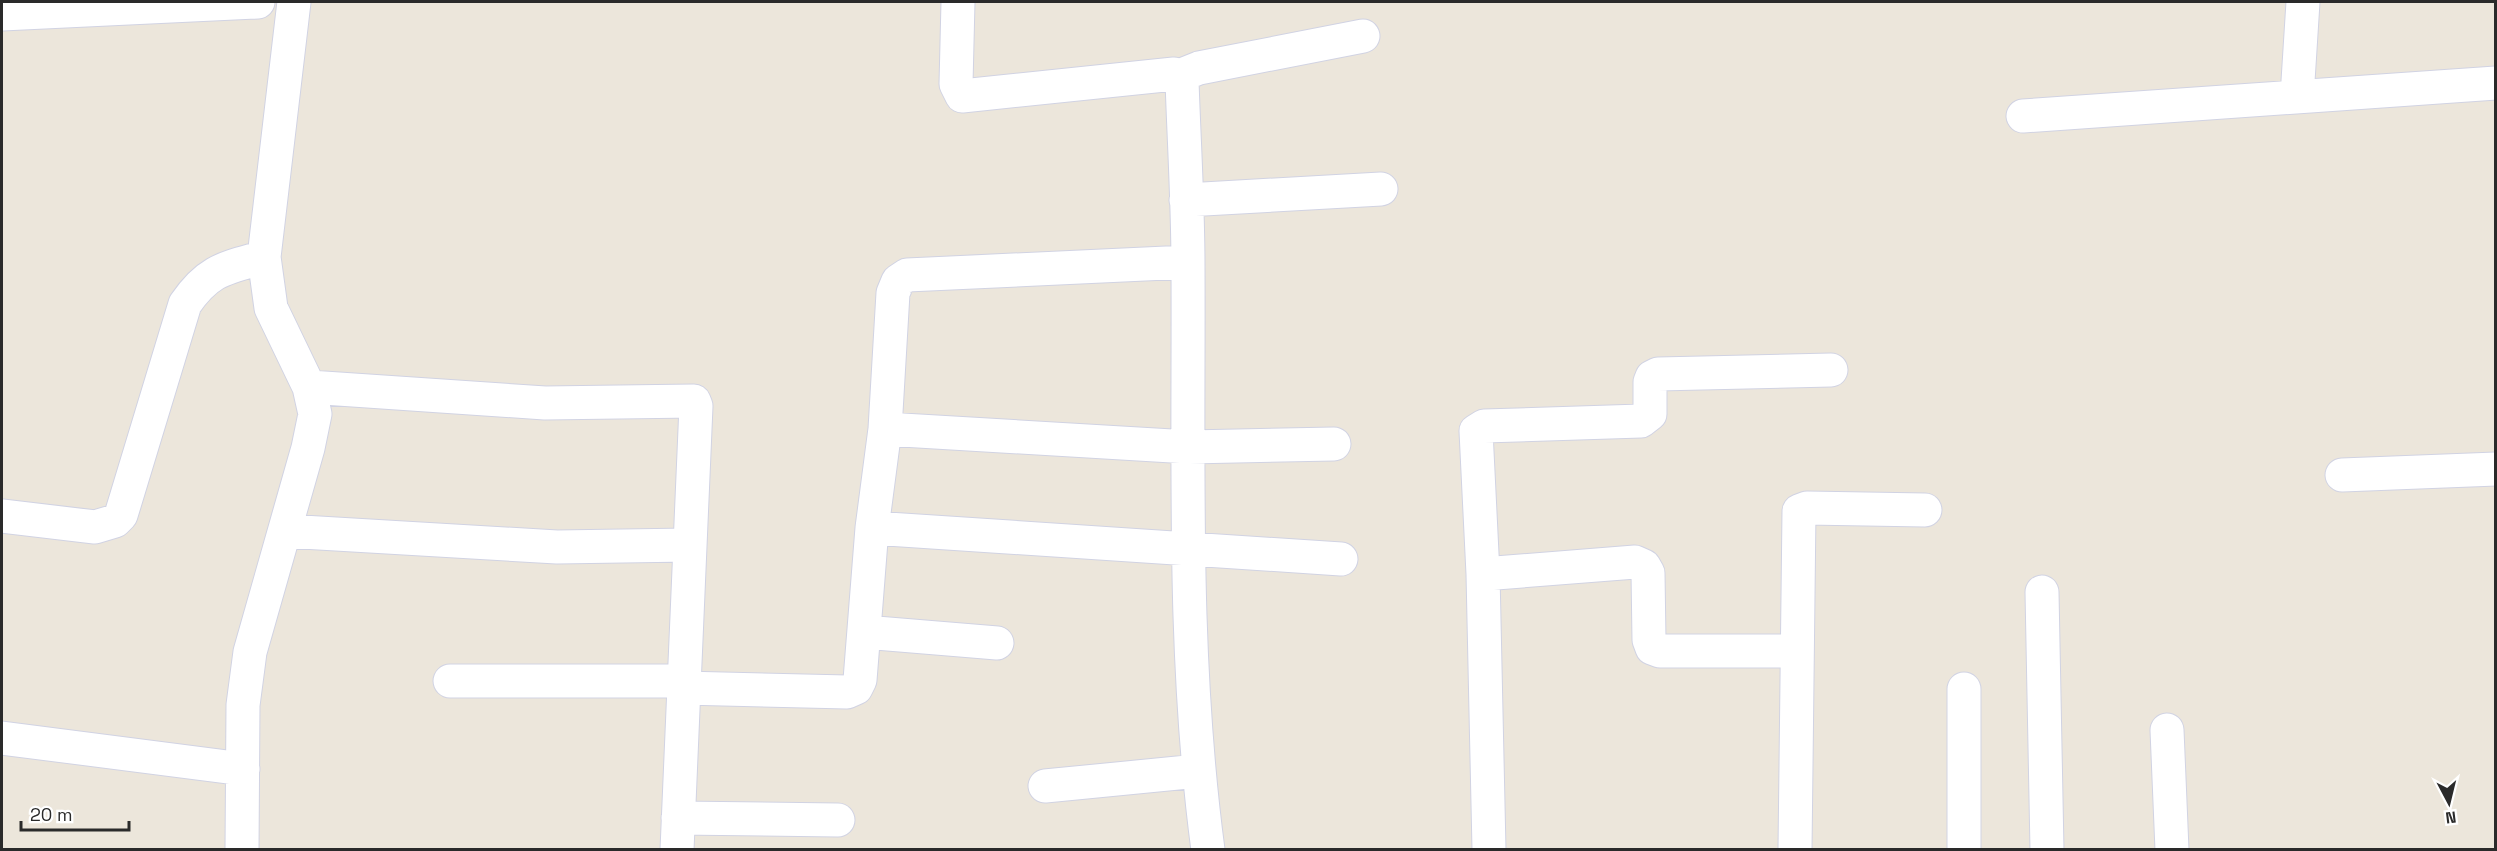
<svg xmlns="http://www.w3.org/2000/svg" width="2497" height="851" font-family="'Space Grotesk',sans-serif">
<rect width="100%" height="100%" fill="#ece6db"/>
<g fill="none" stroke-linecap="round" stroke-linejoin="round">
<defs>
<path id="minor" d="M958 2 956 84 962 96 1174 74 1182 80C1184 142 1188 204 1188 266 1189 460 1182 656 1208 850
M2 14 258 2
M1179 76 1199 68 1363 36
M2297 97 2303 2
M2023 116 2496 83
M1186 200 1381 189
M309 387 545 403 694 401 696 406 677 850
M885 429 1189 447 1334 444
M2342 475 2496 469
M2 516 95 527 115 521 121 515 185 304C209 269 226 268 264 257
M872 528 1341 559
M285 531 557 547 689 545
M1483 574 1635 562 1644 566 1648 573 1649 640 1652 648 1660 651H1796
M2042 592 2047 850
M864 632 997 643
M450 681H683
M682 688 847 692 856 688 860 680 872 528 885 429 893 293 898 281 907 275 1188 262
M1964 689V850
M2167 730 2172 850
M2 738 243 769
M1045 786 1198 771
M678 818 838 820
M242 850 243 705 250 652 308 448 315 414 309 387 271 308 264 257 294 2
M1489 850 1483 574 1476 431 1484 426 1641 421 1650 414V382L1652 377 1658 374 1831 370
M1795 850 1799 511 1807 508 1925 510"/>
</defs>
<use href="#minor" stroke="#d1d3e3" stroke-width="35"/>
<use href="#minor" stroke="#fff" stroke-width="33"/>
</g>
<rect width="2497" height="851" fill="none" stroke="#2a2a2a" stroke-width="6"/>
<g transform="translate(2449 803) rotate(173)" stroke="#ffffff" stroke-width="4.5" paint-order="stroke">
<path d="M0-4.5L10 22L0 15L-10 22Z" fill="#2a2a2a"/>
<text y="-9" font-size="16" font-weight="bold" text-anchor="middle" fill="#2a2a2a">N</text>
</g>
<path d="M21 821v9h108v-9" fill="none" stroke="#2a2a2a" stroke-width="3"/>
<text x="30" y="821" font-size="18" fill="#2a2a2a" stroke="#ffffff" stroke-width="4.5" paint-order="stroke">20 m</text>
</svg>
